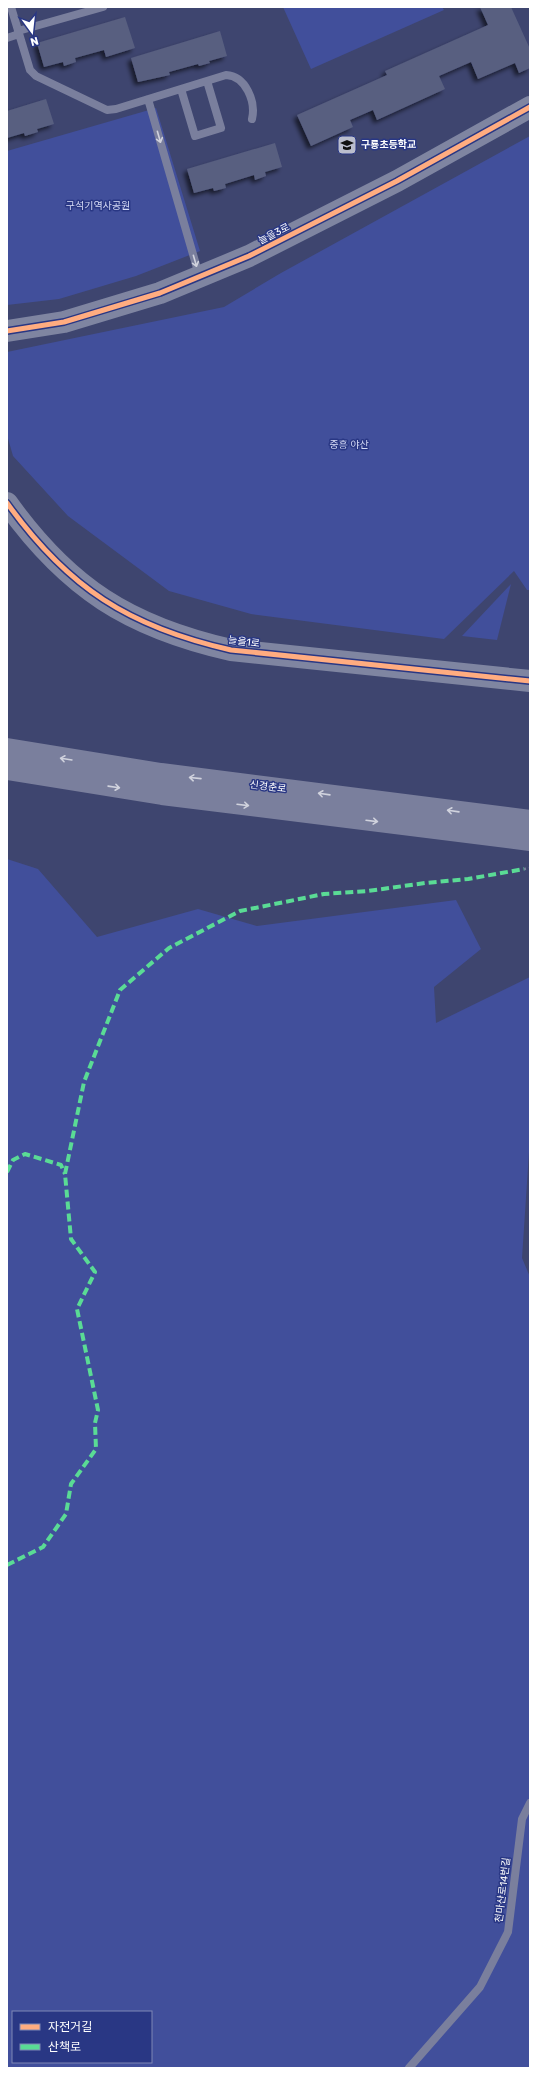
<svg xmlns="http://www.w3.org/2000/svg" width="537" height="2075" font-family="Rubik,'Noto Sans KR',sans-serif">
<defs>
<filter id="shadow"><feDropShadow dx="-3.5" dy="3.5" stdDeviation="2" flood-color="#0009"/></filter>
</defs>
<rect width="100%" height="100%" fill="#3e456f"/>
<path fill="#414f9b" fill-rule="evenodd" d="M283 7H442L444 10 311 69Z
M156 108 200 251 136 276 59 299 7 305V151Z
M530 136V590H527L514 571 444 639 251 614 169 591 68 516 13 456 7 435V352L224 307 281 273Z
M511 584 497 640 462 636Z
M7 859 38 869 97 937 198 909 257 926 456 900 481 949 434 987 436 1023 530 977V1137L522 1258 530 1277V2068H7ZM13 2012H151V2062H13Z"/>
<path fill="#585f80" filter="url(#shadow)" d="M480 7H511L530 49V68L519 73 515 63 478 79 471 62 439 76 445 89 377 120 373 110 350 120 353 127 311 146 297 115 387 75 385 71 488 25Z
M125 17 135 48 106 57 104 50 75 58 76 62 64 66 63 62 44 67 37 43Z
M220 31 227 56 209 61 210 63 199 66 198 64 169 72 170 75 138 82 131 58Z
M46 99 54 124 37 129 38 132 25 136 24 133 7 138V111Z
M275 143 282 167 265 172 266 176 255 180 254 175 225 184 226 188 214 191 213 188 194 193 187 169Z"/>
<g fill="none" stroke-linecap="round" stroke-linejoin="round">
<path stroke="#7a7f9d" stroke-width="2.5" stroke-dasharray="2 3" stroke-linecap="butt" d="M524 869 530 868"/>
<path stroke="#7a7f9d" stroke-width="8" d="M11 7 30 70 36 76 107 110 116 109 226 75C246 76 256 102 252 119
M18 31 103 7
M7 38 19 34
M181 89 195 136 221 128 207 81
M148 99 199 275
M409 2068 480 1987 508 1932 522 1819 530 1803"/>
<path stroke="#7f85a1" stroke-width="22" d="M7 331 64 322 160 293 249 256 397 181 530 107
M7 503C68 588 129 627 231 650L530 681"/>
<path stroke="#7a7f9d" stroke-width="22" d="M7 749 161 774 530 821
M7 769 162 794 530 840"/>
<path stroke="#5adb95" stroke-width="4" stroke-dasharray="8 4" stroke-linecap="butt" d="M7 1172 13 1160 25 1154 61 1165 65 1174
M7 1565 43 1547 66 1514 71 1484 96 1449 95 1423 98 1410 77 1309 95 1272 71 1239 65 1174 84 1082 120 990 169 948 240 911 324 894 368 891 425 883 468 879 524 869"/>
<defs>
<path id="cycleway" d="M7 331 64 322 160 293 249 256 397 181 530 107
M7 503C68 588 129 627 231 650L530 681"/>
</defs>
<use href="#cycleway" stroke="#293784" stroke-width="8"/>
<use href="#cycleway" stroke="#ffac80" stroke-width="5"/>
</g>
<defs><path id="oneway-shaft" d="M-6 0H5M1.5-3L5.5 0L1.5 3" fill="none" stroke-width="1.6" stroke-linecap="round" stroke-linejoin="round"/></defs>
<g stroke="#d0d2dd">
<use href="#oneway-shaft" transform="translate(159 137) rotate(74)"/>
<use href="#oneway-shaft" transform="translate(195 261) rotate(74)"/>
<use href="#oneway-shaft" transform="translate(66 759) rotate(-171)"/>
<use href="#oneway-shaft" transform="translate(195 778) rotate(-174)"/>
<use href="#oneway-shaft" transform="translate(114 787) rotate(8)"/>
<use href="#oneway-shaft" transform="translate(324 794) rotate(-172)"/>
<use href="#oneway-shaft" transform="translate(243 805) rotate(7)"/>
<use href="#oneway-shaft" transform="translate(453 811) rotate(-172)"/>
<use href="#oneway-shaft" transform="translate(372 821) rotate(7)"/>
</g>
<defs>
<symbol id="school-square" viewBox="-11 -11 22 22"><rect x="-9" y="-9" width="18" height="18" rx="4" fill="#bbbecd" stroke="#293784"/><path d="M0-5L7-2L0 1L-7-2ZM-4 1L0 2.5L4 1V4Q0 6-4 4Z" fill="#111"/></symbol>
</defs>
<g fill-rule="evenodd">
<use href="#school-square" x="336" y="134" width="22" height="22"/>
</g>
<g text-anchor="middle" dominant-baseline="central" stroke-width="3" stroke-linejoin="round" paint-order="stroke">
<g font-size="10" font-weight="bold" fill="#fff" stroke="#293784" text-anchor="start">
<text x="361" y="145">구룡초등학교</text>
</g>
<g font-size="10" fill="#d6dbf6" stroke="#293784">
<text x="98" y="206">구석기역사공원</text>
<text x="349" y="445">중흥 야산</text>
</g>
<g font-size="10" fill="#fff" stroke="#293784">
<text transform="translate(274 234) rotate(-27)">늘을3로</text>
<text transform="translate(244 642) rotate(7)">늘을1로</text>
<text transform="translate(268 787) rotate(7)">신경춘로</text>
<text transform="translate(503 1890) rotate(-83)">천마산로14번길</text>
</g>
</g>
<rect width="537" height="2075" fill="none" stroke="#ffffff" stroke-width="16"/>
<rect x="12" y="2011" width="140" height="52" fill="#293784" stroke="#7f87b5"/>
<rect x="20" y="2024" width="20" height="6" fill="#ffac80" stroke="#7f87b5"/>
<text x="48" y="2031" font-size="12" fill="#ffffff">자전거길</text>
<rect x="20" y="2044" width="20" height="6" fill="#5adb95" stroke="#7f87b5"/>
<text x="48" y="2051" font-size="12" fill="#ffffff">산책로</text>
<g transform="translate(32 32) rotate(165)" stroke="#293784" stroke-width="3" paint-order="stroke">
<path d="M0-3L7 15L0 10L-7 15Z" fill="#ffffff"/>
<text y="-6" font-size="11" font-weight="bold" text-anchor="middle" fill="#ffffff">N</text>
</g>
</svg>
